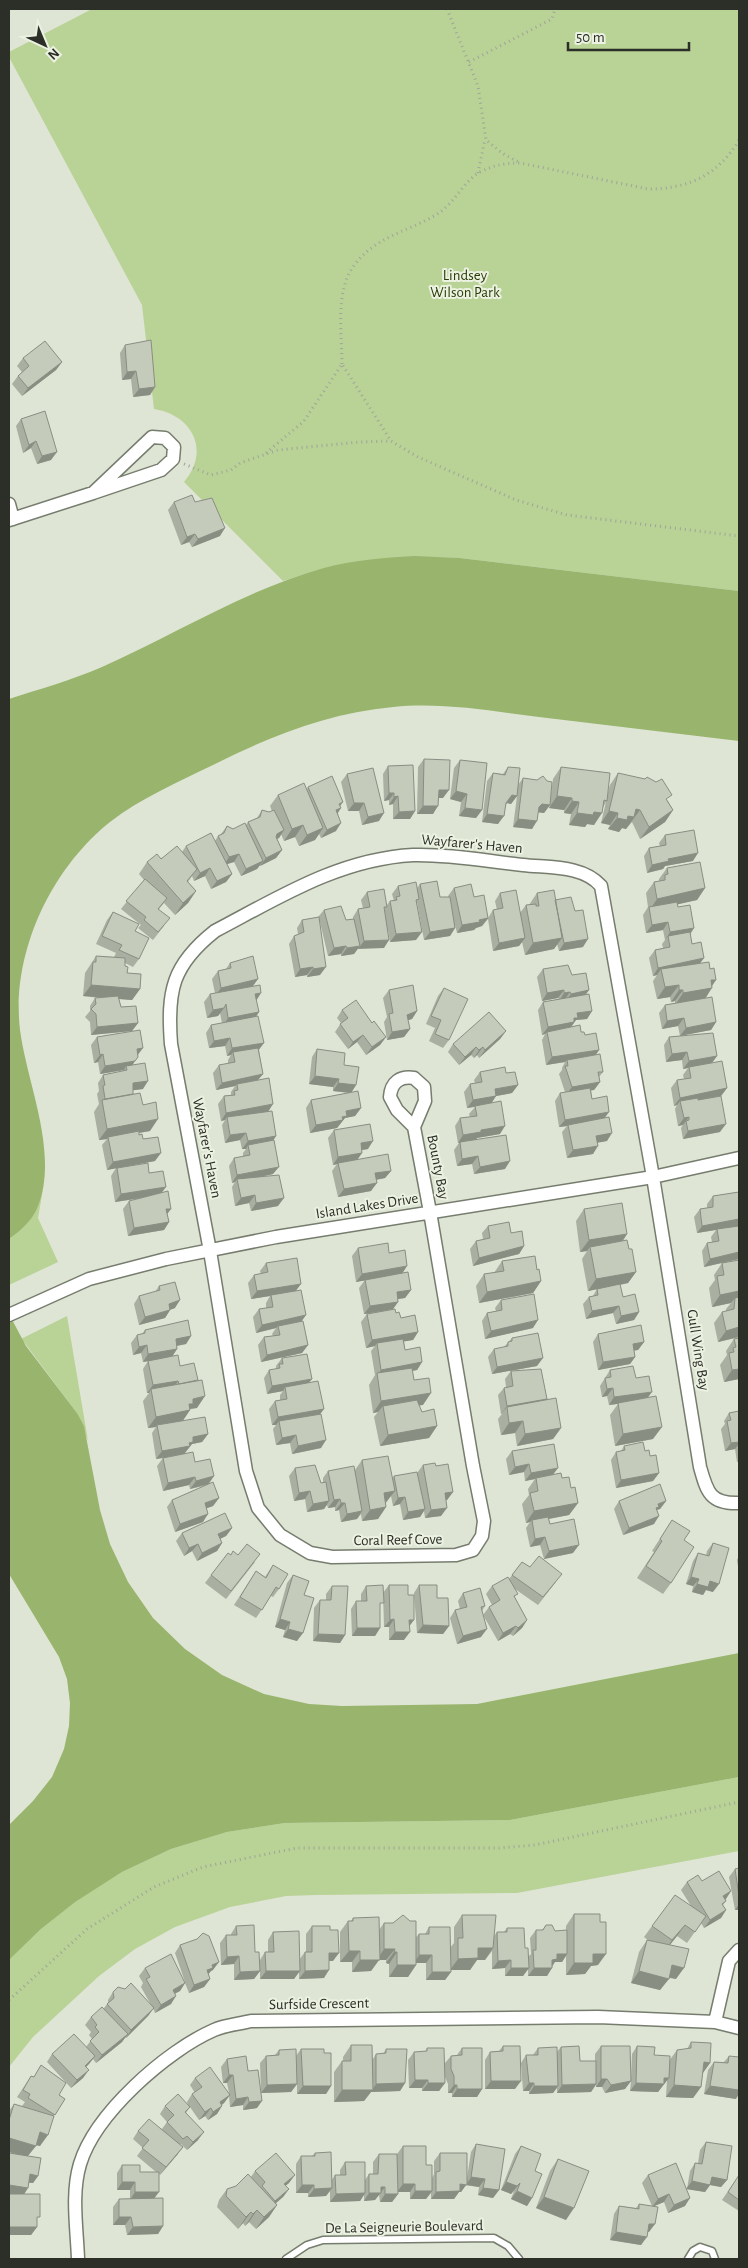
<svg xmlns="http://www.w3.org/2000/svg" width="748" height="2268" font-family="'Alegreya Sans',sans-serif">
<rect width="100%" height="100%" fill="#dee5d4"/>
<path fill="#b9d296" d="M92 9H739V591L460 558C392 555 348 560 283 581L184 482C211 450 192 415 154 409L142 305 9 57V52Z
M44 1183 38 1218 58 1262 9 1285V1239C30 1221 37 1210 44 1183Z
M67 1316 88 1441 77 1413 24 1342 9 1345Z
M739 1777V1851L517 1893 315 1895 286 1896 230 1907 175 1927 135 1949 99 1976 33 2037 9 2067V1960L41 1929 75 1901 122 1872 171 1849 227 1832 285 1823 510 1820Z"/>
<path fill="#98b46d" d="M414 556 460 558 739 591V741C672 733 606 725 539 717 491 711 442 702 393 707 328 713 271 736 213 765 178 782 141 798 110 822 51 869 11 953 20 1030 27 1084 59 1152 38 1206 33 1220 20 1231 9 1239V699C40 689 72 680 102 667 176 634 245 590 324 568 353 560 384 558 414 556Z
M9 1314 26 1346 77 1413 84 1426 100 1510 110 1544 128 1582 153 1618 185 1649 222 1675 264 1694 309 1704 342 1706 477 1704 739 1653V1777L510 1820 285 1823 227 1832 171 1849 122 1872 75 1902 41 1929 9 1960V1825L33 1801 52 1777 64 1749 69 1726 70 1703 67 1679 59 1657 9 1574Z"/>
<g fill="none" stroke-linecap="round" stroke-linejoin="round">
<defs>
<path id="service" d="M286 2259 307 2245 323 2240 494 2238 508 2246 519 2259
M688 2259 693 2251 700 2247 712 2251 715 2259"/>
<path id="minor" d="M9 504 13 519
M9 520 93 493 152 437 165 438 174 447 173 459 161 470 93 493
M414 1127 425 1101 424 1087 414 1078C400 1076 391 1082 390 1097L397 1110 414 1127 430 1212 473 1466 484 1521 482 1536 473 1550 456 1555 332 1557 310 1553 280 1535 258 1508 246 1471 210 1251 171 1044C167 991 172 965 215 931 278 898 339 859 413 855 449 854 486 861 523 865 549 868 583 865 601 886L653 1177 700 1467C707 1492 710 1504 739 1503
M9 1315 89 1279 166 1259 276 1237 653 1177 739 1158
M715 2022 729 1961 739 1950
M78 2259C77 2229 71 2194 80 2164 95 2114 166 2051 214 2030 225 2025 239 2024 251 2021L598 2017 715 2022 739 2028"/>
</defs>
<use href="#service" stroke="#767d6e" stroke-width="9"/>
<use href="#minor" stroke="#767d6e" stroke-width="15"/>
<path stroke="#9fa598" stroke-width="3" stroke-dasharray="1 4" stroke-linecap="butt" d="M447 9 478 86 486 140 502 153 520 163
M469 62 552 19 555 9
M478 173 485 139
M342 364C342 335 335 292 353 267 374 236 411 231 439 213 455 202 464 181 480 172 494 165 505 163 520 163L648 189C689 189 718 175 739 140
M266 453 304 421 342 364 391 441
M184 464 211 475 231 470 240 463 278 450 359 442 391 441 418 457 516 500 567 515 739 536
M9 2000 87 1929 154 1887 203 1867 297 1848H499L535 1845 739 1802"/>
<use href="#service" stroke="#fff" stroke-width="6"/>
<use href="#minor" stroke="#fff" stroke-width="12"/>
</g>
<path fill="#a9afa1" d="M125 345 155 387 150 395 133 397 131 379 122 380 120 353Z
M23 358 62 362 56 370 22 396 12 384 18 376 22 372 17 366Z
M21 419 51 460 37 464 31 448 23 453 16 426Z
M174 502H195L220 536 192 547 189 542 181 545 168 510Z
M424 759 443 798H439L433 814H417L418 767Z
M460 760 482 810 476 818 459 816 461 802 450 799 454 768Z
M388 766 415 811 410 819H393V804L389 805V800L384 801 383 774Z
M508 767 518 785 523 778 550 802 553 779 561 767 607 796 610 785 618 773 668 801 673 810 665 822 640 839 632 822 626 829 622 828 619 832 608 829 610 825 601 823 606 802 594 825 587 824 585 827 569 825 571 814 564 813V810L549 808 550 805 544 813 538 812 532 829 513 827 517 796 511 804 507 803 505 805 498 824 482 822 487 781 493 773 503 774Z
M347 774 379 821 362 825 359 811H348L341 782Z
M308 787 340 806 337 814 336 831 321 838 319 834 315 840 299 846 295 837 284 841 281 834 279 838 277 839 282 850 276 858 260 866V865L257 869 241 876 234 862 227 864 232 874 226 882 211 889 205 876 194 881 192 876 188 882 196 891 188 903 175 915 164 903 159 909 164 926 153 940 138 928 141 925 121 909 144 880 139 874 147 862 182 852 186 846 215 841 218 836 221 834 227 826 233 829 246 825 248 822 257 818 262 810 269 812 272 811 270 806 278 795 307 789Z
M665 835 693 861 665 866 663 869 647 873 644 856 649 848 660 846 659 843Z
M667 868 705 888 697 900 677 904 678 907 694 928 690 933 692 944 704 958 700 963 712 986 706 998 716 1022 711 1030 682 1035 717 1056 712 1063 727 1088 721 1096 701 1100 720 1132 683 1139 681 1128 683 1125 678 1126 675 1109 677 1105 674 1106 671 1088 677 1080 684 1079 683 1075 688 1068 683 1069 682 1060 666 1062 664 1045 669 1037 680 1036 678 1026 662 1029 659 1013 665 1005 675 1003V1001L671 1002 670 997 657 999 653 981 657 975 653 976 649 958 655 950 663 948 662 944 665 940 663 930 646 933 643 915 648 907 646 893 654 882 659 881V879Z
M420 884 440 897H448V896L454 888 474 897 488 918 493 910H497L495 901 500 893 520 913 526 905H529L537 893 555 900 583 947 559 951 557 944 554 949 525 955 522 942 519 946 493 951 488 919 482 926 476 928 474 930 457 933 455 925V928L450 936 424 940 417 902 416 940 390 942 388 930 384 948H358L354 954 341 956V954L328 956 320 922V975L307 977V975L295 977 289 944 294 936 298 934 297 928 302 920 318 917 324 910 346 920 353 919V917L358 909 363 908 361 900 367 892 387 905 390 901H394L392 894 398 886 417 888Z
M113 912 135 931 139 959 133 967 125 963V966L127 973 140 989 132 1000 119 999 121 1007 138 1023 132 1031 91 1035 90 1022 85 1017 90 1011V1006L95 998H100L83 996 85 973 96 956 114 957 116 953 96 944 107 920Z
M230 963 258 979 253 986 256 1000 259 1012 256 1017 259 1050 263 1074 258 1080 276 1136 273 1140V1174L264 1176 278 1206 251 1211 249 1203 235 1206 232 1187 235 1182 232 1183 229 1166 234 1158 243 1157V1153L246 1149H242L240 1140 225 1143 222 1125 225 1120 221 1121 218 1104 224 1096 231 1095V1092L235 1086 216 1090 213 1073 219 1065 228 1064V1060L231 1055 227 1056 225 1046 209 1048 206 1033 211 1025 222 1023 220 1013 218 1016 207 1018 204 1002 210 994 215 993 212 979 218 971 226 969Z
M543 969 572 975 589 990 586 994 592 1011 587 1019 576 1020 571 1027 581 1032 599 1050 596 1055 603 1072 599 1077 600 1082 594 1090H591L592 1099 605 1118 607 1141 598 1142 593 1154 567 1158 562 1132 567 1126 559 1127 555 1101 560 1093 565 1092 559 1074 562 1070V1068L565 1062 546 1065 542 1040 545 1034 542 1035 538 1010 543 1002 559 999 558 998 542 1001 537 977Z
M444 988 449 1040 443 1048 429 1041 435 1028 426 1024 438 996Z
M389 990 417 1011 412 1019 408 1020 410 1029 404 1037 387 1040 384 1022 387 1017 383 998Z
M342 1010 372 1023 386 1037 380 1045 366 1055 357 1042 348 1049 335 1032 341 1023 337 1018Z
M506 1031 500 1039 479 1058 477 1055 474 1058 471 1055 459 1065 448 1052 453 1044Z
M97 1037 138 1055V1057L132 1065 143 1089 133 1090V1094L143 1105 150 1131 139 1133V1135L143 1139 155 1161 128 1166 149 1173 162 1193 169 1222 164 1230 128 1236 123 1209 129 1201 142 1198 115 1202 111 1176 116 1168 107 1170 102 1145 107 1139 99 1140 94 1112 99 1104 97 1094 99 1091 98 1083 103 1075 123 1071 124 1070 100 1074 98 1062 94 1063 91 1045Z
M317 1049 344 1065 356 1085 351 1093 361 1108 355 1116 345 1118 337 1128 310 1133 306 1108 311 1100 350 1093 333 1091V1087L309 1084 312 1057Z
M480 1072 506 1073 518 1085 512 1093 496 1096 491 1103 500 1134 477 1138 476 1140 505 1169 474 1174 472 1164 457 1166 454 1150 459 1143H458L455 1126 460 1118 470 1117 469 1114 475 1107 467 1108 464 1092 470 1084 475 1083 474 1080Z
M334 1130 368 1149 362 1150V1153L357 1160 391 1171 385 1178 376 1180 371 1191 338 1197 332 1171 337 1164 333 1165 328 1138Z
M739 1192V1259L704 1267 702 1251 707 1243 712 1242 711 1237 716 1230 697 1233 694 1217 700 1209 707 1208V1204L713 1196Z
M584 1209 627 1234 623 1241 629 1249 636 1272 628 1283 620 1285 623 1297 639 1312 634 1320 616 1324 613 1313 586 1319 583 1304 589 1297 593 1296 597 1289 606 1287 588 1291 582 1259 587 1251 580 1252 576 1221Z
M488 1226 511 1233 524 1246 519 1254 473 1266 470 1249 476 1241 483 1239 482 1233Z
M358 1248 389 1253 402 1273 411 1290 405 1298 398 1299V1302L393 1309 401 1318 418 1332 413 1340 404 1341 405 1350 422 1362 417 1370 412 1371 414 1380 423 1405H419L422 1412 437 1426 429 1438 380 1446 374 1417 378 1412 373 1413 369 1385 375 1375 371 1351 375 1346 366 1348 361 1322 367 1314H364L359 1288 365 1280 356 1282 352 1256Z
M739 1260V1337L718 1342 714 1323 722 1312 726 1311V1309L731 1303 712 1307 709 1288 715 1280 714 1275 722 1263Z
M502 1261 537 1270 541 1281 533 1293 479 1303 476 1286 484 1274 494 1273Z
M266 1263 296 1290 306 1315 301 1322 308 1345 302 1353 261 1362 258 1345 264 1337 273 1336 272 1334 276 1328 256 1333 253 1317 259 1309 266 1308V1303L270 1296 251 1299 248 1283 254 1275 261 1274 260 1271Z
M159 1286 175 1308 170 1310 165 1318 139 1325 134 1304 139 1296 155 1292Z
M501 1300 533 1328 485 1339 482 1321 487 1313 496 1311 495 1308Z
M145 1330 191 1336 186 1344 177 1346V1349L172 1356 180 1366 197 1381V1408L190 1409V1410L183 1420 208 1434 202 1442 192 1444 185 1453 195 1462 214 1476 209 1484 219 1498 213 1506 207 1508 203 1522 175 1532 167 1507 172 1500 208 1485 190 1489 189 1485 163 1491 157 1466 163 1458H164L156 1459 152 1433 156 1427 148 1428 143 1401 149 1393H147L143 1369 148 1361 143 1362 141 1353 133 1355 131 1343 137 1335 142 1334Z
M598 1334 644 1342 638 1350H634L635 1357 630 1364 598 1370 593 1342Z
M512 1338 537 1366 492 1374 488 1357 494 1349 504 1347Z
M739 1338V1379L724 1382 720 1365 727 1355 726 1351 734 1339Z
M282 1358 312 1379 308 1383 320 1415 321 1448 292 1454 290 1443 276 1445 273 1429 276 1425H272L269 1409 275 1401 280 1400V1395L283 1391 267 1394 264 1378 269 1370 276 1369V1366Z
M610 1370 636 1378 647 1398 653 1439 615 1446 610 1415 618 1404 609 1405 607 1396 602 1397 600 1386Z
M511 1371 546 1400 561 1428 553 1439 517 1446 515 1433 501 1435 498 1419 502 1414H501L498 1395 504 1388 506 1387 505 1379Z
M739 1411V1462H737L735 1449 725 1451 721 1429 725 1424 724 1421 729 1413Z
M624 1446 645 1451 650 1456 659 1473 653 1481 616 1488 611 1460 616 1452 621 1451Z
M512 1451 562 1478 571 1488 578 1503 569 1515 549 1519 550 1524 573 1553 544 1559 540 1545 530 1547 526 1528 530 1522 526 1523 522 1504 529 1495 528 1489 535 1479 525 1481 524 1472 509 1475 506 1459Z
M362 1460 392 1479 394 1476 417 1473 423 1465 436 1466 453 1492 447 1500H446L441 1516 425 1518 424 1511 420 1517 403 1520 400 1504 393 1506 391 1496 386 1503V1507L378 1519 362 1521 361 1514 357 1519 341 1522 339 1510 335 1511V1507L328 1508 327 1505 324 1509 307 1512 305 1499 294 1501 289 1476 295 1468 321 1483H323V1478L328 1471 355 1470Z
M619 1501H666L660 1509 657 1510 654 1524 623 1535 614 1509Z
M672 1520 684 1540 671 1583 663 1594 637 1578 654 1552 652 1551Z
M232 1528 226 1536 220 1539 222 1543 217 1551 197 1561 192 1551 184 1556 176 1541 182 1533Z
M713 1543V1592L706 1590 703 1595 692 1592 693 1586 686 1584 693 1561 698 1553 706 1555 707 1551Z
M231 1555H238L255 1562 226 1599 205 1583 211 1575Z
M739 1556V1573L737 1560Z
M522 1562 530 1567 556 1582 538 1605 515 1589V1598L527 1620 522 1628 513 1636 510 1634 498 1641 483 1615 489 1607 492 1605 486 1594 492 1586 509 1579Z
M273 1565 279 1589 273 1597 271 1596 256 1618 234 1605 256 1571 265 1577Z
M293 1575 304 1595 297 1641 283 1637 285 1630 275 1627 287 1583Z
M389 1585 404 1640H389V1627H384L383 1593Z
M419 1585 437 1598 449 1626 443 1634 417 1633 414 1593Z
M332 1586 345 1635 340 1643 313 1641 314 1608 320 1600H326V1594Z
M366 1586 380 1608V1628L375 1636H352L351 1609 356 1601H361V1594Z
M463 1593 485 1606 482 1611 481 1637 457 1644 450 1618 455 1610 460 1609 458 1601Z
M739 1867V1910H735L729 1877 735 1869 738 1868Z
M702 1881 731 1891 725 1899 726 1901 723 1905 726 1910 721 1918 704 1928 701 1923 687 1943 677 1936 670 1945 676 1979 669 1978 660 1990 631 1983 639 1952 647 1940 649 1941 644 1937 652 1926 691 1906 681 1890 687 1882Z
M574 1914 598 1965 591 1966 585 1974 566 1975V1956L562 1962H555L547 1976H528V1969L523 1976H505V1968L492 1969V1951L485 1960H477L470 1970H451V1972L445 1980H426V1963H416V1965L408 1977H389V1964L386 1963V1960H379L371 1971 352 1972V1962H340V1932L348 1921H351L353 1918 379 1930 384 1923 416 1937 419 1934H425L429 1927 450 1948 454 1943V1927L462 1915 494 1936 497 1932H504L507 1928 525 1948 529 1956 531 1954 530 1938 536 1930H542L546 1925 555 1931 566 1930V1926Z
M236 1926 260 1960 265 1952H268V1940L273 1932 299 1960 305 1952H306V1934L312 1926 333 1961H329L324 1978 299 1979V1971L294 1979H260V1971L254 1979 234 1980V1964L221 1965 220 1943 226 1935H231V1934Z
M180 1945 213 1970 211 1971 208 1974 210 1979 204 1987 189 1993 185 1983 180 1991 175 1993 171 2004 155 2013 153 2008 148 2016 126 2038 125 2037 122 2042 96 2063 93 2059 86 2067 83 2078 71 2088 47 2062 52 2054 86 2047 92 2039 89 2035 91 2032 85 2025 91 2017 104 2008 108 2003V2000L113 1992 151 2005 141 1987 143 1983 139 1976 145 1968 185 1982 175 1953Z
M691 2042 710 2063 703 2073 701 2087 693 2098 666 2097 667 2080 658 2092 630 2091 631 2081 625 2089 605 2093 602 2087H596V2085L591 2092 557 2093V2088L553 2093 529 2094V2091H523L521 2063 526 2055H533L538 2048 557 2052 561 2047 580 2061H595V2054L601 2046 631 2078 632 2054 637 2046 654 2055 669 2061 677 2050 687 2049Z
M351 2045 373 2059 376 2054H383L386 2049 405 2083 400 2091 371 2092 364 2101 334 2102V2072L342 2061H343V2057Z
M503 2046 515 2089H485V2060L490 2052 499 2051Z
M427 2048 445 2083 439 2091H422V2088H409L408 2060 414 2052H425Z
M462 2048 482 2089 477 2097H452V2093H448V2084L445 2077V2063L451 2056 457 2055Z
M301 2049 324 2053 331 2086 326 2094H297V2079V2084L291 2092 261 2093 257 2108 243 2110V2105L230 2107 229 2096 224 2103 222 2105 217 2114 208 2120 205 2116 199 2120 190 2107 186 2113 198 2140 187 2150 181 2144 180 2145 183 2147 177 2155 160 2175 159 2174 155 2198 163 2226 158 2234 127 2235 125 2225H113V2207L119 2199H130V2190H117V2173L122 2165 140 2172H156L137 2156 143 2148 133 2139 138 2131 162 2129 167 2122 160 2114 165 2106 188 2105 187 2102 192 2094 195 2093 190 2085 195 2078 229 2093 227 2083H223L221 2067 227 2059 248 2071 261 2092 260 2063 266 2056 275 2055 279 2050 296 2056Z
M729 2056 736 2099 704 2094 708 2070 714 2062H724Z
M41 2065 59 2095 65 2099 53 2117 40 2146 36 2145 28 2156 38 2176 33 2183H29L24 2194 37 2222V2227L31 2235H9V2194L18 2155 9 2152V2111L14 2104 24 2107 22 2106 25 2102 17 2097 31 2076 34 2077Z
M706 2142 727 2180 721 2187 710 2185 705 2192 687 2189 685 2206 668 2213 664 2202 654 2206 649 2232H648L641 2245 610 2240 614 2214 619 2206 636 2208 639 2204 652 2206 642 2183 648 2175 687 2189 690 2171 695 2163H698L700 2150Z
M476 2144 499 2190 493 2198 478 2195 479 2187 466 2185 461 2192H459L454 2199H431V2193L426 2199H410V2192H398V2194L392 2202H380L379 2195 375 2200 364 2201V2195L360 2201 330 2202V2191L326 2196 308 2197V2193H296V2164L301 2156H312L315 2153 331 2181 335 2175H340V2170L345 2162 365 2180 369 2174H373V2162L379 2154H397L403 2146 426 2165 432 2178 434 2174V2161L440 2153 467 2178 471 2152Z
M521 2146 532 2198 527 2206 511 2199 514 2191 511 2194 501 2190 515 2154Z
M558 2159 566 2220 536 2208 550 2171Z
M255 2171 289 2183 285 2186 289 2189 283 2197 276 2203 277 2205 269 2217 256 2229 249 2222 245 2226 243 2223 238 2229 217 2207 219 2200 227 2189 236 2186 251 2177Z
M739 2175V2211L722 2200Z"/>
<path fill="#898e83" d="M62 362 56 370 22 396 28 388Z
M136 371 131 379 122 380 127 372Z
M155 387 150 395 133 397 139 389Z
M36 441 31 448 23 453 29 445Z
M57 452 51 460 37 464 42 456Z
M225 528 220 536 192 547 198 539Z
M195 534 189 542 181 545 187 537Z
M439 790H449L443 798H433Z
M456 791 467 794 461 802 450 799Z
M389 793H394L389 800 384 801Z
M512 795 517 796 511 804 507 803 500 811Z
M398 796 393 804 389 805 394 797Z
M557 796 572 798 564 810 549 808Z
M572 801 579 802 571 814 564 813Z
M343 802 338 809 341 808 336 816 330 818 339 804Z
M354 803H364L359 811H348Z
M542 804 550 805 544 813 536 812 533 815Z
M423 806H438L433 814H417Z
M465 808 482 810 476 818 459 816Z
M636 809 640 810 626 829 622 828 619 832 608 829 617 818 628 816Z
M673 810 665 822 640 839 649 827Z
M415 811 410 819H393L399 812Z
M609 811 618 813 610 825 601 823Z
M594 812 602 813 594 825 587 824 585 827 569 825 577 813Z
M384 813 379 821 362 825 368 817Z
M487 814 504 816 498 824 482 822Z
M518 819 537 821 532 829 513 827Z
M341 823 336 831 321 838 327 830Z
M303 825 295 837 284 841 292 829Z
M323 828 315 840 299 846 307 835Z
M284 830 279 838 272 841 277 834Z
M282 850 276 858 260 866 266 858Z
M698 853 693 861 665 866 663 869 647 873 652 865 668 859Z
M239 854 234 862 224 865 229 857Z
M263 861 257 869 241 876 246 869Z
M210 868 205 876 194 881 200 873Z
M232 874 226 882 211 889 217 881Z
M705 888 697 900 649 911 657 899Z
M196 891 188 903 175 915 183 903Z
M488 918 482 926 476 928 474 930 457 933 462 925 479 920Z
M668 922 663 930 646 933 652 925Z
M455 928 450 936 424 940 430 932Z
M694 928 689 936H668L665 940 670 932Z
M422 932 416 940 390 942 396 934Z
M525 938 519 946 493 951 499 943Z
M562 938 554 949 525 955 533 943Z
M588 939 583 947 559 951 564 943Z
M389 940 384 948 358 949 364 941Z
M346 946 341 954 328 956 334 948Z
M360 946 354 954 341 956 347 948Z
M704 958 698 966 661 969 657 975 653 976 658 968Z
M313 967 307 975 295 977 300 969Z
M326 967 320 975 307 977 313 969Z
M258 979 252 987 215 996 221 988Z
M711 980H716L710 989 712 988 704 1000 675 1005 683 993Z
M91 985 140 989 132 1000 83 996Z
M679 985 670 997 657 999 665 987Z
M564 990 558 998 542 1001 547 993Z
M589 990 583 998 565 1002 571 994Z
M679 990H683L675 1001 671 1002Z
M570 992 565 999 559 1001 564 993Z
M261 993 256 1001 255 994Z
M224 1008 218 1016 207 1018 213 1010Z
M417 1011 412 1019 402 1022 407 1015Z
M592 1011 587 1019 576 1020 569 1030 547 1032 545 1034 542 1035 548 1027 577 1013Z
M259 1012 253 1020 223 1026 228 1018Z
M684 1018 678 1026 662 1029 667 1021Z
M716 1022 711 1030 680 1036 686 1028Z
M138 1023 132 1031 91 1035 97 1027Z
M410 1029 404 1037 387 1040 392 1032Z
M506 1031 500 1039 479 1058 485 1050Z
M363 1035 357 1042 348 1049 353 1042Z
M386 1037 380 1045 366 1055 372 1047Z
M230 1038 225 1046 209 1048 214 1041Z
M264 1043 258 1051 233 1052 231 1055 227 1056 232 1048Z
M476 1047 471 1055 459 1065 465 1057Z
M483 1047 477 1055 474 1058 479 1050Z
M143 1048 137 1056V1049Z
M599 1050 593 1058 567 1060 565 1062 546 1065 552 1057Z
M687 1052 682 1060 666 1062 672 1054Z
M103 1054 98 1062 94 1063 100 1055Z
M717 1056 711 1064 689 1067 688 1068 683 1069 689 1061Z
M135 1061 130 1069 126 1066 124 1070 100 1074 105 1066Z
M263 1074 257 1081 237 1084 235 1086 216 1090 222 1083Z
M315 1076 339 1079 333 1087 309 1084Z
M148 1081 143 1089 128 1091 133 1083Z
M600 1082 594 1090 566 1095 572 1087Z
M338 1083 356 1085 351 1093 333 1091Z
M518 1085 512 1093 496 1096 491 1104 467 1108 473 1100 495 1089Z
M727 1088 721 1096 681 1104 680 1101 677 1105 674 1106 680 1098Z
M273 1104 268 1112 227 1117 225 1120 221 1121 226 1113Z
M361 1108 355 1116 345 1118 337 1128 310 1133 316 1125 346 1111Z
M609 1112 604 1119 568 1125 567 1126 559 1127 565 1120Z
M689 1117 683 1125 678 1126 684 1118Z
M158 1119 150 1131 108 1138V1137L107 1139 99 1140 107 1129Z
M726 1124 720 1132 683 1139 688 1131Z
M505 1126 500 1134 477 1138 476 1140 458 1143 463 1135 481 1130Z
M246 1133 240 1140 225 1143 230 1135Z
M612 1133 607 1141 591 1144 596 1136Z
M276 1136 271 1144 248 1145 246 1149H242L248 1141Z
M373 1141 368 1149 355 1151 361 1143Z
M598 1146 593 1154 567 1158 573 1150Z
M161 1153 155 1161 107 1170 113 1162Z
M362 1153 357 1160 333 1165 338 1157Z
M478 1156 472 1164 457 1166 462 1159Z
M510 1161 505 1169 474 1174 480 1167Z
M279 1167 273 1174 238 1182 237 1179 235 1182 232 1183 237 1175Z
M391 1171 385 1178 369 1181 375 1173Z
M377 1183 371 1191 338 1197 344 1189Z
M166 1187 160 1195 115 1202 121 1194Z
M255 1195 249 1203 235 1206 241 1198Z
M284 1198 278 1206 251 1211 256 1203Z
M166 1209H171L165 1217Z
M739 1219V1226L697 1233 702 1226Z
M169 1222 164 1230 128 1236 134 1228Z
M627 1234 619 1246 590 1247 587 1251 580 1252 589 1240Z
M524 1246 519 1254 473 1266 479 1258Z
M739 1252V1259L704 1267 710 1259Z
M407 1266 402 1274 356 1282 362 1274Z
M636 1272 628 1283 588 1291 596 1279Z
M541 1281 533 1293 479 1303 487 1292Z
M301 1284 295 1292 271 1295 270 1296 251 1299 257 1291Z
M411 1290 405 1298 391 1300 397 1292Z
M739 1291V1301L735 1298 731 1303 712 1307 720 1295Z
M180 1300 175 1308 163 1312 169 1304Z
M398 1302 393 1309 364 1314 370 1306Z
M619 1306 613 1313 586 1319 592 1311Z
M170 1310 165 1318 139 1325 145 1317Z
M639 1312 634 1320 616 1324 621 1316Z
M306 1315 300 1323 278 1326 276 1328 256 1333 262 1325Z
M538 1320 533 1328 485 1339 491 1331Z
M739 1327V1337L718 1342 726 1331Z
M418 1332 413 1340 377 1346V1343L375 1346 366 1348 372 1340Z
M191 1336 186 1344 170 1347 176 1339Z
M644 1342 638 1350 627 1352 633 1344Z
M147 1345 141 1353 133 1355 139 1347Z
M308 1345 302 1353 261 1362 267 1355Z
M177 1349 172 1357 143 1362 148 1354Z
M635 1357 630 1364 598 1370 603 1362Z
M543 1358 537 1366 492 1374 497 1367Z
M422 1362 417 1370 378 1377 377 1375 381 1370Z
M739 1369V1379L724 1382 732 1370Z
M312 1379 306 1386 285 1387 283 1391 267 1394 272 1386Z
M178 1381 173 1389H151L149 1393H147L153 1385Z
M613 1388 607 1396 602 1397 607 1389Z
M652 1392 646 1400 609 1405 614 1397Z
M431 1393 423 1405 384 1411 383 1406 378 1412 373 1413 381 1401Z
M205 1396 197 1408 189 1409 190 1410 182 1422 157 1425 156 1427 148 1428 156 1417 193 1399Z
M547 1399 541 1407H507L501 1414 507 1406Z
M324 1409 318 1417 279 1421 276 1425H272L278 1417Z
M523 1421 515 1433 501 1435 509 1423Z
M437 1426 429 1438 380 1446 388 1435Z
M662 1427 653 1439 615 1446 623 1434Z
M561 1428 553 1439 517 1446 525 1434Z
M208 1434 202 1442 192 1444 184 1454 156 1459 162 1451 193 1437Z
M296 1435 290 1443 276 1445 282 1438Z
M326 1440 321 1448 292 1454 298 1446Z
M739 1442V1444L735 1449 725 1451 731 1443Z
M529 1464 524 1472 509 1475 515 1467Z
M558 1468 552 1476 536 1478 535 1479 525 1481 531 1473Z
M659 1473 653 1481 616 1488 621 1480Z
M214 1476 208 1484 190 1489 196 1481Z
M195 1477 189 1485 163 1491 168 1483Z
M310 1491 305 1499 294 1501 299 1493Z
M395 1491 386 1502 376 1504 384 1493Z
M453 1492 447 1500 439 1501 445 1493Z
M405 1497 400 1504 393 1506 398 1498Z
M219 1498 213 1506 199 1511 205 1503Z
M340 1499 335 1507 328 1508 334 1500Z
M329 1501 324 1509 307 1512 313 1504Z
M666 1501 660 1509 656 1510 653 1515 658 1504Z
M341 1503H345L339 1510 335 1511Z
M578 1503 569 1515 532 1522V1520L530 1522 526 1523 534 1511Z
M386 1507 378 1519 362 1521 370 1510Z
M447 1508 441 1516 425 1518 431 1510Z
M425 1509 420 1517 403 1520 408 1512Z
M362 1511 357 1519 341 1522 347 1514Z
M208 1514 203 1522 175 1532 180 1524Z
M659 1516 654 1524 623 1535 629 1528Z
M232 1528 226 1536 213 1542 218 1534Z
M545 1537 540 1545 530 1547 535 1539Z
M222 1543 217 1551 197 1561 202 1553Z
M198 1544 192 1551 184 1556 189 1548Z
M579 1545 573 1553 544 1559 549 1551Z
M691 1577 699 1579 693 1586 686 1584Z
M710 1581 719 1584 713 1592 706 1590 703 1595 692 1592 697 1584Z
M280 1619 290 1622 285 1630 275 1627Z
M394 1619 389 1627H384L390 1620Z
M409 1620H414L408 1628Z
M527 1620 522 1628 513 1636 518 1628Z
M423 1625 449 1626 443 1634 417 1633Z
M516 1626 510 1634 498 1641 503 1633Z
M357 1628H380L375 1636H352Z
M288 1629 303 1633 297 1641 283 1637Z
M487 1629 481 1637 457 1644 463 1636Z
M395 1632H410L404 1640H389Z
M318 1634 345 1635 340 1643 313 1641Z
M731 1891 726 1899 718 1903 723 1896Z
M739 1904V1910H735Z
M726 1910 721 1918 704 1928 710 1920Z
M685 1925 677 1936 664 1952 672 1940Z
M478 1948H493L485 1960H477L470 1970H450L458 1959Z
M384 1949H395L386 1960H379L371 1971 352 1972 360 1960H377Z
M349 1951H360L352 1962H340Z
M394 1952H397L389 1964 386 1963Z
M329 1953H339L333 1961H324Z
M557 1954H567L562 1962H555L551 1967H547Z
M593 1954H606L598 1965 591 1966 585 1974 566 1975 574 1963Z
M419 1955H432L426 1963H414Z
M239 1956 234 1964 221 1965 227 1957Z
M511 1960 505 1968 492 1969 498 1961Z
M219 1962 213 1970 211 1971 207 1976 201 1978 212 1965Z
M397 1965H416L408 1977H389Z
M672 1965 684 1968 676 1979 664 1976Z
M511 1968H529L523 1976H505Z
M534 1968H552L547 1976H528Z
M329 1970 324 1978 299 1979 305 1971Z
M260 1971 254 1979 234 1980 240 1972Z
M266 1971H300L294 1979H260Z
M639 1971 669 1979 660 1990 631 1983Z
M432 1972H451L445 1980H426Z
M210 1979 204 1987 189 1993 194 1985Z
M185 1983 180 1991 167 1998 173 1990Z
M176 1996 171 2004 155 2013 161 2005Z
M154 2008 148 2016 126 2038 131 2030Z
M128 2034 122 2042 96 2063 102 2055Z
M95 2056 89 2064 79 2074 85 2066Z
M704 2062 710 2063 702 2074Z
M89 2070 83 2078 71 2088 77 2080Z
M229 2075H233L227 2083H223Z
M664 2078H669L658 2092 630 2091 636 2083Z
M601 2079H607L602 2087H596Z
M415 2080H428L422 2088H409Z
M491 2081H521L515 2089H485Z
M631 2081 625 2089 605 2093 611 2085Z
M405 2083 400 2091 371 2092 364 2101 334 2102 342 2090H372L376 2084Z
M428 2083H445L439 2091H422Z
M529 2083H534L529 2091H523Z
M297 2084 291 2092 261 2093 267 2085Z
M596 2084 591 2092 557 2093 562 2085Z
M454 2085H457L452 2093H448Z
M674 2085 701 2087 693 2098 666 2097Z
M303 2086H331L326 2094H297Z
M534 2086H558L553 2093 529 2094Z
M710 2086 739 2090V2094L736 2099 704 2094Z
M457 2089H482L477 2097H452Z
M230 2095 224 2103 214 2110 220 2102Z
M248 2097 243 2105 230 2107 236 2099Z
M262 2101 257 2108 243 2110 249 2102Z
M222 2106 217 2114 208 2120 213 2112Z
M211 2108 205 2116 199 2120 205 2112Z
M40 2132 48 2135 40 2146 32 2144Z
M204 2132 198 2140 187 2150 193 2142Z
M9 2138 36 2146 27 2157 9 2152Z
M183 2147 177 2155 160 2175 166 2167Z
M30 2174 38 2176 33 2183 25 2182Z
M295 2175 289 2183 278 2192 284 2184Z
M471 2177 485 2179 479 2187 466 2185 461 2192H459L454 2199H431L436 2192 460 2184 466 2185Z
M712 2177 727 2180 721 2187 710 2185 705 2192 686 2189 692 2181Z
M122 2182H135L130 2190H117Z
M506 2182 520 2183 511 2194 501 2190Z
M403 2184H415L410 2192H397Z
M9 2185 28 2188 23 2196 9 2194Z
M302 2185H314L308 2193H296Z
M381 2187H385L375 2200 364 2201 369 2193Z
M332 2188 326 2196 308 2197 314 2189Z
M483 2188 499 2190 493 2198 478 2195Z
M289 2189 283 2197 269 2209 275 2201Z
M415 2191H432L426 2199H410Z
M517 2191 532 2198 527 2206 511 2199Z
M135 2192H159L153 2200H130Z
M365 2193 360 2201 330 2202 336 2194Z
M385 2194H398L392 2202H380Z
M669 2194 664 2202 652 2207 658 2199Z
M544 2197 574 2208 566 2220 536 2208Z
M690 2198 685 2206 668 2213 674 2205Z
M277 2205 269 2217 256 2229 264 2217Z
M257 2210 249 2222 245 2226 253 2214Z
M251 2212 243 2223 238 2229 246 2217Z
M119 2217H131L125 2225H113Z
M649 2224H655L649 2232H643Z
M163 2226 158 2234 127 2235 133 2227Z
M9 2227H37L31 2235H9Z
M616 2232 647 2237 641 2245 610 2240Z"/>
<path fill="#c4cbbb" stroke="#898e83" d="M151 340 155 387 139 389 136 371 127 372 125 345Z
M45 341 62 362 28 388 18 376 29 366 23 358Z
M45 411 57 452 42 456 36 441 29 445 21 419Z
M192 495 195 502 212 498 225 528 198 539 195 534 187 537 174 502Z
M424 759 450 760 449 790H439L438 806H423Z
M460 760 487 763 482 810 465 808 467 794 456 791Z
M413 765 415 811 399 812 398 796 394 797V793H389L388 766Z
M508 767 520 768 517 796 512 795 506 803 504 816 487 814 493 773 505 775Z
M561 767 610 773 607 801 604 800 602 813 594 812 593 815 577 813 579 802 572 801V798L557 796Z
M373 768 384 813 368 817 364 803H354L347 774Z
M618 773 645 779 647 777 656 782 662 779 672 795 666 799 673 810 649 827 640 810 636 809 634 817 628 816 627 820 617 818 618 813 609 811Z
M332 776 343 802 339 804 341 808 336 810 341 823 327 830 308 787Z
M543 776 547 781 552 782 550 805 542 804 539 807 537 821 518 819 523 778 537 780Z
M304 783 323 828 307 835 303 825 292 829 278 795Z
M262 810 269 812 274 810 284 830 277 834 276 837 282 850 266 858 248 822 260 817Z
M245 823 263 861 246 869 239 854 229 857 218 836 224 833 227 826 233 829Z
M694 830 698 853 668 859 669 861 652 865 649 848 666 845 665 835Z
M211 833 232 874 217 881 210 868 200 873 186 846Z
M177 846 197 869 187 881 196 891 183 903 147 862 157 854 161 859Z
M700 862 705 888 657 899 654 882 665 880V875L668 874 667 868Z
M145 879 167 898 158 909 170 918 158 932 144 920 146 917 126 901Z
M437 881 440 897H450L455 928 430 932 420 884Z
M416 882 419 899 416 900 422 932 396 934 390 901 397 900 396 897 400 896 398 886Z
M471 884 474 897 484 895 488 918 479 920 480 922 462 925 454 888Z
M384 889 387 907H384L389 940 364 941 358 909 370 907 367 892Z
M516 890 525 938 499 943 493 910 503 908 500 893Z
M554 890 562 938 533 943 526 905 536 904V906H539L537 893Z
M571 897 575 911 583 910 588 939 564 943 555 900Z
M677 902 678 907 690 905 694 928 670 932 668 922 652 925 649 907Z
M341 906 346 920 354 919 360 946 347 948 346 946 334 948 324 910Z
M113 912 139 924 135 931 149 938 139 959 119 950 122 945 102 936Z
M319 917 326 967 313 969V967L300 969 294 936 304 932 302 920Z
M690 932 692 944 701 942 704 958 658 968 655 950 670 947 668 936Z
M96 956 125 958V966L128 967 127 973 141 974 140 989 91 985 93 962H96Z
M253 956 258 979 221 988 218 971 231 968 230 963Z
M709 962 710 969 714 968 716 980H711L712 988 683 993V990H679V985L665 987 661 969Z
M568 965 572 975 586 973 589 990 571 994 570 992 564 993V990L547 993 543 969Z
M260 985 261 993 255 994 259 1012 228 1018 226 1004 224 1008 213 1010 210 994Z
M413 985 417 1011 407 1015 410 1029 392 1032 389 1014 393 1013 389 990Z
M444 988 468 999 449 1040 435 1034 441 1020 431 1016Z
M589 994 592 1011 577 1013 578 1018H574V1022L548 1027 543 1002Z
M118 996 121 1007 136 1006 138 1023 97 1027 96 1014 91 1009 96 1004 95 998Z
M712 997 716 1022 686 1028 684 1018 667 1021 665 1005Z
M356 1000 372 1023 374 1021 386 1037 372 1047 363 1035 353 1042 340 1024 348 1018 342 1010Z
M489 1012 506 1031 485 1050 483 1047 479 1050 476 1047 465 1057 453 1044Z
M258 1016 264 1043 232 1048 230 1038 214 1041 211 1025Z
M580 1025 581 1032H584L585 1035 596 1033 599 1050 552 1057 547 1032Z
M140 1030 143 1048 137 1049 138 1057 135 1061 105 1066 103 1054 100 1055 97 1037Z
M713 1033 717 1056 689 1061 687 1052 672 1054 669 1037Z
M258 1048 263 1074 222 1083 219 1065 235 1062 233 1052Z
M317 1049 345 1053 344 1065 359 1067 356 1085 338 1083 339 1079 315 1076Z
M600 1054 603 1072H598L600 1082 572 1087 565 1066H568L567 1060Z
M722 1061 727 1088 680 1098 677 1080 691 1078 689 1067Z
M145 1063 148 1081 133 1083V1094L105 1099 103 1086 105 1085 103 1075 127 1070 126 1066Z
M505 1067 506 1073 515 1072 518 1085 495 1089 496 1096 473 1100 470 1084 482 1082 480 1072Z
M269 1078 273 1104 226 1113 224 1096 235 1095 234 1091 238 1090 237 1084Z
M590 1088 592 1099 607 1096 609 1112 565 1120 560 1093Z
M358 1091 361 1108 346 1111 347 1116 342 1117 343 1120 316 1125 311 1100Z
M140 1093 143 1105 156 1102 158 1119 107 1129 102 1100Z
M721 1096 726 1124 688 1131 686 1121 689 1120V1117L684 1118 680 1101 698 1098V1100Z
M501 1101 505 1126 481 1130V1132L463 1135 460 1118 477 1116 475 1106Z
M272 1111 276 1136 248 1141 246 1133 230 1135 227 1117Z
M609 1117 612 1133 596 1136 598 1146 573 1150 568 1125Z
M370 1124 373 1141 361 1143 362 1153 338 1157 334 1130Z
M139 1131V1135L142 1134 143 1139 158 1137 161 1153 113 1162 108 1137Z
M506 1135 510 1161 480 1167 478 1156 462 1159 460 1142Z
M274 1140 279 1167 237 1175 234 1158 250 1155 248 1145Z
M388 1154 391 1171 375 1173 377 1183 344 1189 338 1163Z
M148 1163 149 1173 163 1171 166 1187 121 1194 117 1168Z
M279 1175 284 1198 256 1203 255 1195 241 1198 237 1179Z
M168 1191 171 1209H166L169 1222 134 1228 129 1201Z
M739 1192V1219L702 1226 700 1209 713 1207V1196Z
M622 1203 627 1234 589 1240 584 1209Z
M509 1222 511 1233 522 1231 524 1246 479 1258 476 1241 490 1238 488 1226Z
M739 1226V1252L710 1259 707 1243 719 1241 717 1229Z
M627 1240 629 1249H632L636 1272 596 1279 590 1247Z
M388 1243 389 1253 405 1250 407 1266 362 1274 358 1248Z
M535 1256 537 1270 539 1269 541 1281 487 1292 484 1274 504 1271 502 1261Z
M297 1258 301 1284 257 1291 254 1275 268 1272 266 1263Z
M739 1260V1291L720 1295 717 1276 724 1275 722 1263Z
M408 1272 411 1290 397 1292 398 1302 370 1306 365 1280Z
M175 1282 180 1300 169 1304 170 1310 145 1317 139 1296 160 1290 159 1286Z
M620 1284 623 1297 635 1294 639 1312 621 1316 619 1306 592 1311 589 1297 598 1295 597 1289Z
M301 1290 306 1315 262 1325 259 1309 273 1307 271 1295Z
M534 1294 538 1320 491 1331 487 1313 502 1310 501 1300Z
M739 1297V1327L726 1331 722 1312 734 1309 735 1298Z
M395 1309 396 1313 399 1312 401 1318 415 1315 418 1332 372 1340 367 1314Z
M188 1320 191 1336 176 1339 177 1349 148 1354 147 1345 139 1347 137 1335 145 1333V1330Z
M303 1321 308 1345 267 1355 264 1337 280 1335 278 1326Z
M641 1325 644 1342 633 1344 635 1357 603 1362 598 1334Z
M538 1333 543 1358 497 1367 494 1349 508 1346V1342L512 1341V1338Z
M739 1338V1369L732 1370 729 1353 734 1352 733 1348 736 1347 734 1339Z
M403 1339 405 1350 420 1347 422 1362 381 1370 377 1343Z
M307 1354 312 1379 272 1386 269 1370 280 1368 279 1364H283L282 1358Z
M178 1355 180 1366 194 1363 198 1380 179 1384 178 1381 153 1385 148 1361Z
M633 1366 636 1378 649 1376 652 1392 614 1397 613 1388 607 1389 605 1378 611 1377 610 1370Z
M412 1368 414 1380 429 1378 431 1393 381 1401 377 1373Z
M541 1369 547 1399 507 1406 504 1388 513 1386 511 1371Z
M202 1380 205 1396 193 1399V1404H189L190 1410 156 1417 151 1389Z
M318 1381 324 1409 278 1417 275 1401 287 1399 285 1387Z
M656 1396 662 1427 623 1434 618 1403Z
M556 1398 561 1428 525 1434 523 1421 509 1423 507 1407Z
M417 1400 422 1412 434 1409 437 1426 388 1435 383 1406Z
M739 1411V1442L731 1443 727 1421 731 1420 729 1413Z
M321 1414 326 1440 298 1446 296 1435 282 1438 279 1421Z
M205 1417 208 1434 193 1437V1442L189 1443 190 1446 162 1451 157 1425Z
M643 1442 645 1451 649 1450 650 1456 656 1455 659 1473 621 1480 616 1452 625 1450 624 1446Z
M554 1444 558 1468 531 1473 529 1464 515 1467 512 1451Z
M193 1452 195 1462 210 1459 214 1476 196 1481 195 1477 168 1483 163 1458Z
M388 1456 395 1491 384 1493 386 1507 370 1510 362 1460Z
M435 1463 436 1466 448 1464 453 1492 445 1493 447 1508 431 1510 423 1465Z
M315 1465 321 1483 326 1482 329 1501 313 1504 310 1491 299 1493 295 1468Z
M354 1466 362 1511 347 1514 345 1503H341L340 1499 334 1500 328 1471Z
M417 1472 425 1509 408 1512 405 1497 398 1498 394 1476Z
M561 1473 562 1478 569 1477 571 1488 575 1487 578 1503 534 1511 530 1493 538 1491 536 1478Z
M213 1482 219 1498 205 1503 208 1514 180 1524 172 1500Z
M660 1484 666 1501 658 1504 659 1507 656 1508 659 1516 629 1528 619 1501Z
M225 1513 232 1528 218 1534 222 1543 202 1553 198 1544 189 1548 182 1533Z
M548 1517 550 1524 574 1519 579 1545 549 1551 545 1537 535 1539 532 1520Z
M672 1520 690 1531 684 1540 694 1547 671 1583 646 1566 662 1541 660 1539Z
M713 1543 729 1548 719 1584 710 1581 708 1587 697 1584 699 1579 691 1577 698 1553 709 1556Z
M247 1544 260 1554 231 1591 211 1575 228 1553 231 1555 233 1551 238 1555Z
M539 1556 562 1574 543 1597 512 1575 522 1562 530 1567Z
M273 1565 288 1574 279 1589 276 1587 262 1610 240 1597 256 1571 266 1578Z
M293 1575 309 1581 304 1595 314 1598 303 1633 288 1629 290 1622 280 1619Z
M508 1577 518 1594 514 1596 527 1620 518 1628 516 1626 503 1633 489 1607 500 1600 492 1586Z
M383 1585 384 1603H380V1628H357L356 1601H367L366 1586Z
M389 1585H408V1595H414V1620H409L410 1632H395L394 1619 390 1620Z
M419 1585H437V1598H448L449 1626 423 1625Z
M332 1586H348L345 1635 318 1634 320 1600H331Z
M480 1588 485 1606 481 1607 487 1629 463 1636 455 1610 467 1607 463 1593Z
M739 1868V1896L735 1869Z
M719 1871 731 1891 723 1896 726 1901 722 1904 726 1910 710 1920 687 1882 698 1875 702 1881Z
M675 1895 706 1916 695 1932 685 1925 672 1940 652 1926Z
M574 1914H600V1922H606V1954H593V1963H574Z
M403 1915 410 1921H416V1965H397V1952H394L395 1949H384V1923H393Z
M462 1915H496L493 1948H478V1958L458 1959V1938H463Z
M379 1917 380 1960H360V1951H349L348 1921H353V1918Z
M254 1925 255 1952H259L260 1971 240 1972 239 1956 227 1957 226 1935H237L236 1926Z
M546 1925H552L555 1931 567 1930V1954H557V1959L552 1960V1968H534L533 1950H536V1930H543Z
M312 1926H330V1930H338L339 1953H329V1970L305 1971V1952H312Z
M429 1927H450L451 1972H432V1955H419V1934H429Z
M507 1928H524L525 1948H528L529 1968H511V1960L498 1961 497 1932H507Z
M299 1931 300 1971H266L265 1952H274L273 1932Z
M203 1933 209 1936 219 1962 212 1965 213 1968 207 1970 210 1979 194 1985 180 1945 197 1939Z
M647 1940 689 1949 684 1968 672 1965 669 1979 639 1971Z
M171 1954 185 1983 173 1990 176 1996 161 2005 146 1979 150 1977 145 1968Z
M131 1983 154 2008 131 2030 107 2004 114 1998 113 1992 118 1987 125 1989Z
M102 2007 128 2034 102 2055 90 2041 99 2032 95 2027 97 2025 91 2017Z
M74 2034 95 2056 85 2066 89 2070 77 2080 52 2054Z
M691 2042 711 2043 710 2063 704 2062 701 2087 674 2085 677 2050 691 2048Z
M351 2045H372L373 2090H342V2061H351Z
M503 2046H520L521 2081H491L490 2052 503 2051Z
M579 2046 580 2061H596V2084L562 2085 561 2047Z
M601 2046H630L631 2081 611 2085 607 2079H601Z
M637 2046 655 2047 654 2055 670 2056 669 2078H664V2084L636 2083Z
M557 2047 558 2086H534V2083H529L526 2055H538V2048Z
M427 2048H444L445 2083H428V2080H415L414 2052 427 2051Z
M462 2048H482V2089H457V2085H454V2076L451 2069V2056L462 2055Z
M296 2049 297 2084 267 2085 266 2056 279 2055V2050Z
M301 2049H324V2053H331V2086H303Z
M386 2049H407L405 2083 376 2084V2054L386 2053Z
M246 2056 248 2071 258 2070 262 2101 249 2102 248 2097 236 2099 233 2075H229L227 2059Z
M729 2056 739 2057V2090L710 2086 714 2062 728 2063Z
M41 2065 66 2083 59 2095 65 2099 55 2115 28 2098 30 2094 23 2090 31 2076 34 2077Z
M210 2067 230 2095 220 2102 222 2106 213 2112 211 2108 205 2112 192 2094 202 2087 195 2078Z
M178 2094 190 2107 185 2112 204 2132 193 2142 187 2136 183 2139 167 2122 174 2115 165 2106Z
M14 2104 54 2116 48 2135 40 2132 36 2146 9 2138V2120Z
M149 2119 183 2147 166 2167 142 2148 149 2140 138 2131Z
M706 2142 732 2146 727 2180 712 2177 710 2185 692 2181 695 2163 702 2164Z
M476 2144 505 2149 499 2190 483 2188 485 2179 471 2177Z
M403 2146H426V2165H432V2191H415V2184H403Z
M521 2146 541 2154 535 2171 542 2174 532 2198 517 2191 520 2183 517 2186 506 2182Z
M331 2152 332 2188 314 2189V2185H302L301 2156H315V2153Z
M9 2153 41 2158 38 2176 30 2174 28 2188 9 2185Z
M276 2153 295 2175 284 2184 289 2189 275 2201 262 2186 265 2182 255 2171Z
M440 2153H467V2185L460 2184V2191L436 2192V2172L440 2171Z
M379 2154H397L398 2194H385V2187H381V2193H369V2174H378Z
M558 2159 589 2171 574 2208 544 2197Z
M345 2162H365V2193L336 2194 335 2175H346Z
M676 2163 690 2198 674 2205 669 2194 658 2199 648 2175Z
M122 2165H140V2172H159V2192H135V2182H122Z
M248 2174 277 2205 264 2217 257 2210 253 2214 251 2212 246 2217 226 2196 227 2189 236 2186Z
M739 2175V2200L728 2192Z
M9 2194H40V2217H37V2227H9Z
M163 2198V2226L133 2227 131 2217H119V2199Z
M639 2204 658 2207 655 2224H649L647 2237 616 2232 619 2206 639 2209Z"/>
<g text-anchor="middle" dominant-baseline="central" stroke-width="4" stroke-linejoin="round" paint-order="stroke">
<g font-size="15" fill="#2c3d08" stroke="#ebf2e1">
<text x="465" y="275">Lindsey<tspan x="465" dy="17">Wilson Park</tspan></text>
</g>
<g font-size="15" fill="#2c2e28" stroke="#ebf2e1">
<text transform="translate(472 844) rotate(5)">Wayfarer's Haven</text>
<text transform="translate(207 1148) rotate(79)">Wayfarer's Haven</text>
<text transform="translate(438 1167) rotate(79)">Bounty Bay</text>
<text transform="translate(367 1206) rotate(-9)">Island Lakes Drive</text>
<text transform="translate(698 1350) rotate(81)">Gull Wing Bay</text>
<text transform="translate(398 1540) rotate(-1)">Coral Reef Cove</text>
<text transform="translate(319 2004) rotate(-1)">Surfside Crescent</text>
<text transform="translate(404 2227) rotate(-1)">De La Seigneurie Boulevard</text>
</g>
</g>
<rect width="748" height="2268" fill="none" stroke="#2c2e28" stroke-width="20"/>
<g transform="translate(45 45) rotate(136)" stroke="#ebf2e1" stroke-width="4" paint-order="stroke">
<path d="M0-4L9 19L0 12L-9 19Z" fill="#2c2e28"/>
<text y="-8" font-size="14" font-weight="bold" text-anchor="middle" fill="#2c2e28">N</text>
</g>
<path d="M568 42v8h121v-8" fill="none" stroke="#2c2e28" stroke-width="2.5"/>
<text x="576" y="42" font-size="15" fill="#2c2e28" stroke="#ebf2e1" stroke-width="4" paint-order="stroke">50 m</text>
</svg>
